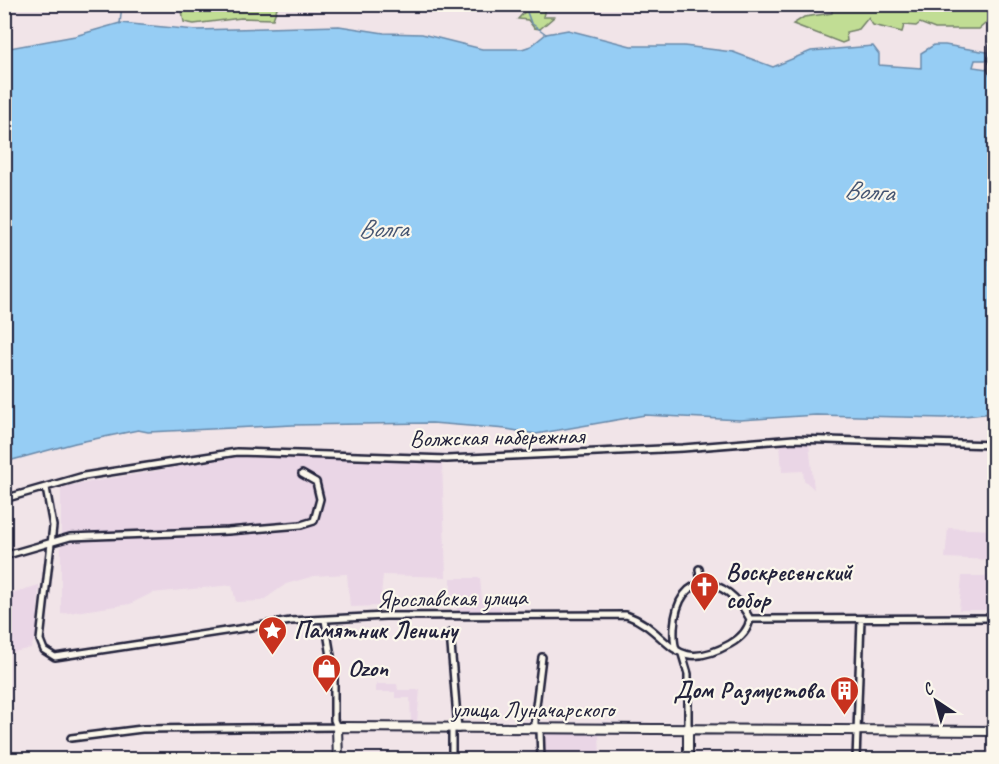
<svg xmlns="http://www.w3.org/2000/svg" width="999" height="764" font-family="Caveat,sans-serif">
<rect width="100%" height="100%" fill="#f1e4e8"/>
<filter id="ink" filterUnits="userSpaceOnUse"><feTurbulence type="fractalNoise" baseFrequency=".0167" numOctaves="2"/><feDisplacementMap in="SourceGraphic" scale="12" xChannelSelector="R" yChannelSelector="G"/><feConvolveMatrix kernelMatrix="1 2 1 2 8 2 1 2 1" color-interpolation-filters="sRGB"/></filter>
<g filter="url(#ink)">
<path fill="#ead6e6" d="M803 441 809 443 814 489 804 480 803 471 782 472 780 443Z
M237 457 442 462 446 577 383 575 380 606 350 607 347 574 314 576 286 584 262 601 236 602 232 585 152 593 130 604 61 614V487Z
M948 528 993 530V560L945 558Z
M962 576H992L991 610H959Z
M451 578H480L482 600 490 606 500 607V613L457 614V607H451Z
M39 585 37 633 31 648 5 654V595Z
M376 684H397L398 690H420L417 721H411L410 698H395V692H376Z
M543 733H599L600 759H544Z"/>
<path fill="#c1dd94" stroke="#728068" stroke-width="1.5" d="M930 4 937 9C950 2 977 8 991 13V19L979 29H935L920 23 916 26 904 25 902 32 873 25 868 18 859 29 846 32 847 41 842 43 793 24 804 17 832 13V6L828 5Z
M177 5 278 4V5L273 19 241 18 194 24 184 22 182 12 187 10 177 8Z
M531 5V4L560 5 559 8H545L543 17H554L540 29 534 28 528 20 518 19Z"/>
<path fill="#96cdf4" stroke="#6889aa" stroke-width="1.5" d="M120 23 196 30 339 26 384 33 422 34 482 49H522L531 46 546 34 568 30 631 46H684L733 52 773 67 811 51 873 46 879 54V65L921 68V53L934 45H945L987 52 990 54 989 60H975L973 67 994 70V413L944 418 816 415 740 420 645 415 536 434 506 429 432 423 293 425 148 432 138 430 75 443 5 462 4 49 75 36Z"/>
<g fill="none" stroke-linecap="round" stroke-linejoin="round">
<path stroke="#6889aa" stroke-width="1.5" d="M524 4 531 23 546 34
M120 24 122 4"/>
<path stroke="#455572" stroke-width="1.5" stroke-dasharray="8 6" stroke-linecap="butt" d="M994 174 988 248 994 296"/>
<defs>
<path id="street" d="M46 488 53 526 40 640 44 650 55 657 291 621 385 616 626 615C670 630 671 677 730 644 739 639 748 631 750 619L994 618
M4 499 84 476 237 452 447 459 683 448 794 439 994 445
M4 556 70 537 228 531 301 525 314 521 320 499 316 482 302 474
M699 569 701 583
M450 633 458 729
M677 651C673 644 674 636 674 628 678 567 726 574 750 619
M682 654 688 674V728
M452 729V760
M71 738 142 729 337 727 334 720V674L325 620
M541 760 540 730 535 725V714L542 657
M856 760 861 619
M994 760V657"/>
<path id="secondary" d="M993 70 994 46
M688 728V760
M338 760 337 727 994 731"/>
</defs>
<use href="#street" stroke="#22223b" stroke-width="10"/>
<use href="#secondary" stroke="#22223b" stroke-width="12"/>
<use href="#street" stroke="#fbf7ec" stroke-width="5"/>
<use href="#secondary" stroke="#fbf7ec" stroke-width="8"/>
</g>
</g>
<defs>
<symbol id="church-pin" viewBox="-11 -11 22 30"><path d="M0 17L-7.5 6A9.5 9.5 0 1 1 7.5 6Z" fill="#c8321e" stroke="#fbf7ec"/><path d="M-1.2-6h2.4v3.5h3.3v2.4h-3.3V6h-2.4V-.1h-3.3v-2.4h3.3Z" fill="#fff"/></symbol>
<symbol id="sight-pin" viewBox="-11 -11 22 30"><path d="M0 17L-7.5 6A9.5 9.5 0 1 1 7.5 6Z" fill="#c8321e" stroke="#fbf7ec"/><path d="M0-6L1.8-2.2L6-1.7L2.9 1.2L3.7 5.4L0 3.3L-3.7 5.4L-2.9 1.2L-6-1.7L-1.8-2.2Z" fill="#fff"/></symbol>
<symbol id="shop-pin" viewBox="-11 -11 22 30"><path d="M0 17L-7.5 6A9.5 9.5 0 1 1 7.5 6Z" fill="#c8321e" stroke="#fbf7ec"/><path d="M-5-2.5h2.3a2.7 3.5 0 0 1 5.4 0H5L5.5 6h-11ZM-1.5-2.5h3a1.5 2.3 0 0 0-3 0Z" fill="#fff"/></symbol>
<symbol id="building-pin" viewBox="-11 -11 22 30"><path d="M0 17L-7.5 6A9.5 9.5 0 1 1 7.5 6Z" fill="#c8321e" stroke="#fbf7ec"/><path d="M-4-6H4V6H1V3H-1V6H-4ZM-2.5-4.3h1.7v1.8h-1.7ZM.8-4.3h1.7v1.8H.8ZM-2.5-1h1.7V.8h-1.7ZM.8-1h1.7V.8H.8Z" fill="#fff"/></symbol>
</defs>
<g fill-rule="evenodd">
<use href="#church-pin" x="688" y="570" width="33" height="45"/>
<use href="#sight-pin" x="256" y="614" width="33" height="45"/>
<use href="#shop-pin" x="310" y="652" width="33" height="45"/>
<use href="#building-pin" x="828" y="674" width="33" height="45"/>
</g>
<g text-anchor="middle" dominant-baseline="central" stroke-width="4.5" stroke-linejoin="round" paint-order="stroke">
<g font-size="24" fill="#22223b" stroke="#fbf7ec">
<text transform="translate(497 437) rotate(-1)">Волжская набережная</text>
<text transform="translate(452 598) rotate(-1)">Ярославская улица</text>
<text x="533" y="709">улица Луначарского</text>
</g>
<g font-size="24" font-weight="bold" fill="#22223b" stroke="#fbf7ec" text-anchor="start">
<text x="726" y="572">Воскресенский<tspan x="726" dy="28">собор</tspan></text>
<text x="294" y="630">Памятник Ленину</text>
<text x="348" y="668">Ozon</text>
<text x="824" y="690" text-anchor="end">Дом Размустова</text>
</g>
<g font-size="26" font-style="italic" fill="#455572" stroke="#fbf7ec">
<text transform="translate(869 191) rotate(4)">Волга</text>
<text x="383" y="228">Волга</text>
</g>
</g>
<rect width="999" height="764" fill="none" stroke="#fbf7ec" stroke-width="24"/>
<rect x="12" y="12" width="975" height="740" fill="none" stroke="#22223b" stroke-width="2" filter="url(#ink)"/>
<g transform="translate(936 701) rotate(324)" stroke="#fbf7ec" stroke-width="4.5" paint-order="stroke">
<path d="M0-4.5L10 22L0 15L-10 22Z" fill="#22223b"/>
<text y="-9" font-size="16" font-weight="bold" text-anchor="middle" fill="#22223b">С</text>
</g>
</svg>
